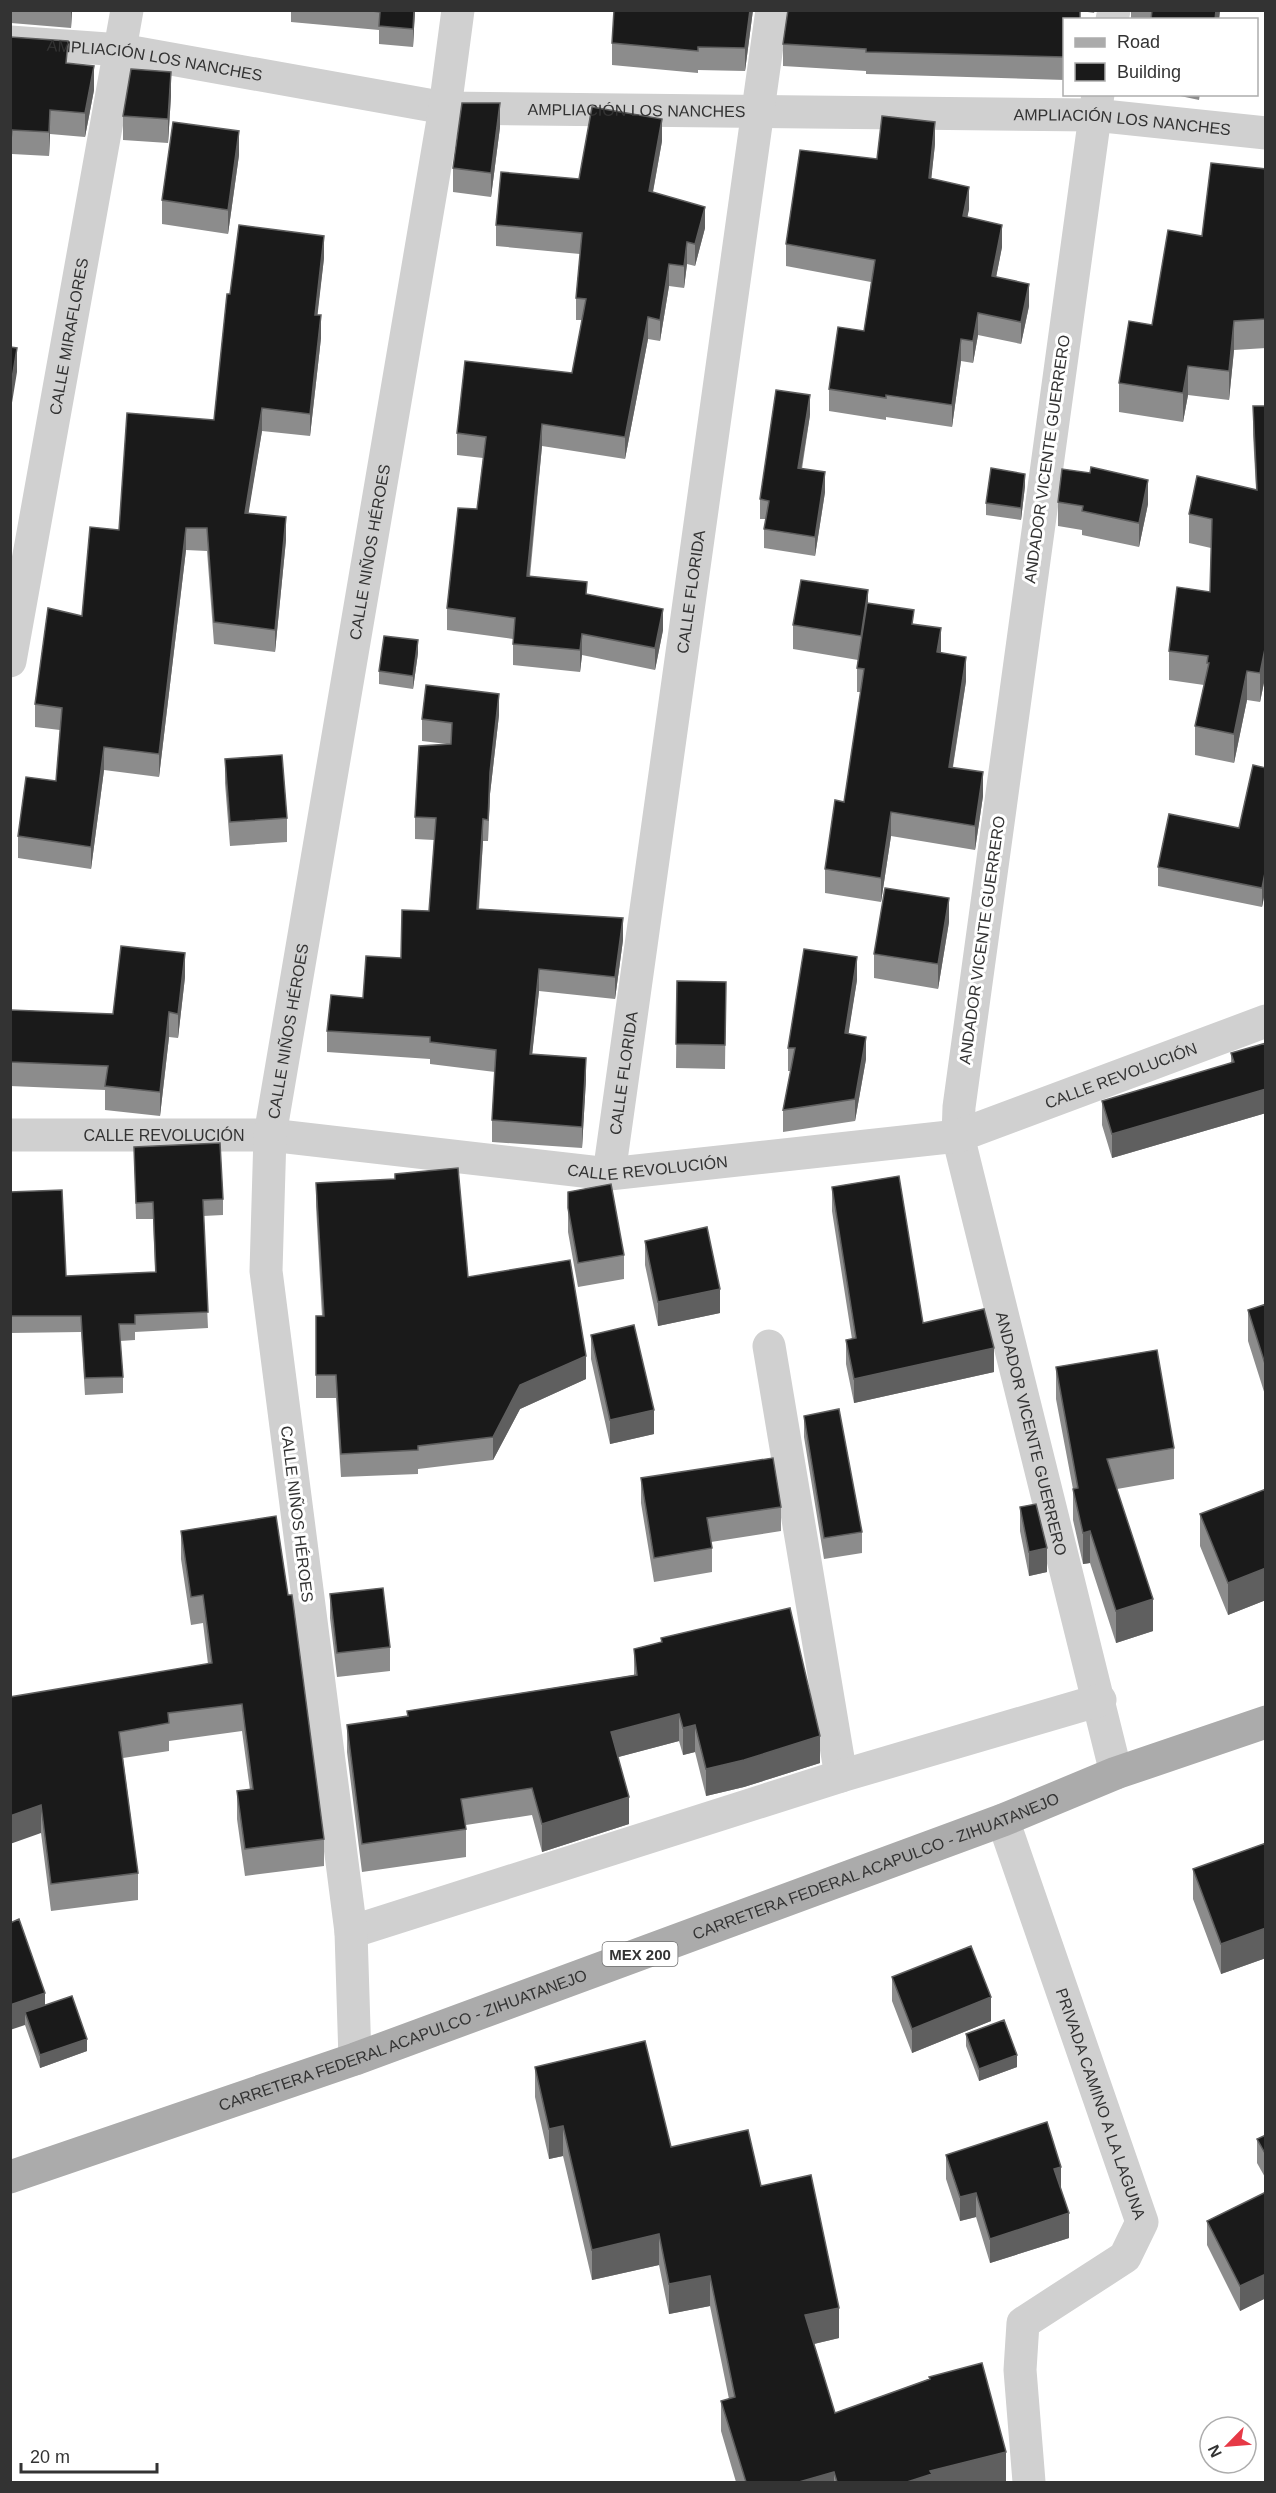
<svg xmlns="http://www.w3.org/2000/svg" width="1276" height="2493" font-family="Arial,sans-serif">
<rect width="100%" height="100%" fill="#fff"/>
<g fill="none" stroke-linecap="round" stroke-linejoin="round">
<g stroke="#d0d0d0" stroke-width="33">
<path d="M1112 20 1114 10"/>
<path id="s1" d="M10 42 121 50 445 108 1094 115 1266 133"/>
<path id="s2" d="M1098 94 959 1107 958 1136 1116 1773"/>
<path id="s3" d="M10 661 127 10"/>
<path id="s4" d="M10 1135H270L609 1174 958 1136 1266 1021"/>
<path id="s5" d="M609 1174 772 10"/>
<path d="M769 1346 841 1776"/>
<path id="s6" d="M1003 1820 1142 2222 1125 2257 1023 2323 1020 2370 1029 2482"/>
<path d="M351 1932 841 1776 1100 1700"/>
<path id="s7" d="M355 2059 351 1932 266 1271 270 1135 445 108 458 10"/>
</g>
<path stroke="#ababab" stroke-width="33" id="s8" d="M10 2177 355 2059 1003 1820 1116 1773 1266 1722"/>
</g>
<path fill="#8c8c8c" d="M10 10H72L71 28 11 23Z
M291 10H415L413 47 379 44V30L291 22Z
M753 10 745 71 698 70V73L612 65V43Z
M788 10H1095L1094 13 1081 11 1065 20V80L866 74V71L783 66V44Z
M1131 10H1220L1219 20H1131Z
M10 37 68 64 94 90 85 137 50 134 49 156 12 154Z
M1171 94H1200L1199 100Z
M171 96 168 143 123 140V116Z
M500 127 491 197 453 192V168Z
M662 141 653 192 705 228 695 266 687 264 684 288 669 286 660 341 648 339 625 459 542 446 530 577 587 594 663 630 655 670 582 655 580 672 513 665V639L447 630V608L477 509 483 458 457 455V433L572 373 582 320H576V298L580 254 496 246V225L579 179Z
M935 144 931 179 969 209 967 217 1002 247 996 277 1029 306 1021 344 978 335 973 363 961 361 952 427 886 417V420L829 411V389L864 331 871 282 786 266V244L877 159Z
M239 155 228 234 162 224V200Z
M1266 169V348L1234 350 1229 400 1188 395 1183 422 1119 412V383L1152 325Z
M324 258 317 315 321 338 310 436 262 431 248 513 286 540 275 652 214 644 207 551 186 550 159 777 104 770 91 869 18 858V836L56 781 60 730 35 727V704L82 616 119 530 214 420 230 294Z
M1253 406H1266V673L1260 702 1247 700 1234 763 1195 755V726L1204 685 1169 680V651L1210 592 1211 548 1189 543V514L1256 489 1253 435Z
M810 415 802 469 825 492 815 556 764 548V529L766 519H760V499Z
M1025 486 1021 520 986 515V503Z
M1058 502 1148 504 1139 547 1082 535V530L1058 526Z
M868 603 914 624 966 681 953 767 983 796 975 850 891 836 881 902 825 893V869L844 802 861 692H857V668L858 660 793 649V625Z
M418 653 413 689 379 684V671Z
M499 715 490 794 488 841H483L479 909 623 940 615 999 539 991 532 1054 586 1079 582 1148 492 1142V1120L495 1072 430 1064V1059L327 1052V1031L363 998 401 958 429 911 434 840 415 839V817L447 744 422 741V719Z
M225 759 287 818V842L230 846 225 783Z
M1266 768V887L1262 907 1158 886V867L1239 828Z
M949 922 938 989 874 978V954Z
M185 977 178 1038 169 1037 160 1116 105 1110V1090L10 1086V1010L113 1014Z
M857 980 848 1034 866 1059 855 1121 783 1132V1110L791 1071H788V1048Z
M677 981 726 982 725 1069 676 1068Z
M1266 1043V1113L1112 1158 1102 1125V1101L1231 1063V1053Z
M134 1147 223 1199V1215L203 1216 208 1328 135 1332V1340L120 1341 123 1377V1393L85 1395 81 1332 10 1333V1192L66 1276 155 1272 153 1219H136Z
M316 1183 468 1277 586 1379 520 1409 493 1460 418 1469V1474L341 1477 336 1398H316V1316H322L316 1206Z
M832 1187 923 1323 994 1372 854 1403 846 1364V1340L852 1339 832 1211Z
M568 1192 624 1255V1279L578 1287 568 1232Z
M645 1241 720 1313 658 1326 645 1265Z
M1266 1304V1398L1248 1341V1310Z
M591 1335 654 1434 610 1444 591 1359Z
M1056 1367 1174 1448V1479L1117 1489 1153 1631 1116 1643 1090 1563 1083 1564 1073 1520V1489L1056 1399Z
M804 1416 862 1532V1553L824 1559 804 1437Z
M641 1478 781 1507V1531L711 1542 712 1548V1572L654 1582 641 1503Z
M1266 1489V1600L1228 1615 1200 1546V1514Z
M1020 1507 1047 1572 1029 1576 1020 1531Z
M181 1531 324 1839V1866L245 1876 237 1819V1791L250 1790 242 1731 169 1741V1751L123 1758 138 1873V1900L51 1911 41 1833 10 1697 208 1664 203 1623 191 1625 181 1559Z
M330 1594 390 1647V1671L337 1677 330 1618Z
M661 1638 820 1763 744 1787 706 1796 695 1752 683 1755 679 1741 618 1757 629 1824 542 1852 532 1815 466 1825V1857L362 1872 347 1752V1725L407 1716V1711L634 1675V1649L661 1642Z
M1266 1843V1958L1221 1974 1193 1899V1869Z
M10 1923 45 2005 87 2051 40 2068 25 2025Z
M892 1977 991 2021 912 2053 892 2001Z
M966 2034 1017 2067 979 2081 966 2046Z
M535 2067 671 2147 761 2186 839 2338 814 2344 835 2413 929 2379V2377L1006 2482H736L721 2431V2401L729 2399 710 2306 669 2314 659 2265 592 2280 563 2156 549 2159 535 2097Z
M1266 2135V2179L1257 2163V2139Z
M946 2155 1061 2191 1069 2238 990 2263 976 2217 960 2221 946 2179Z
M1266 2192V2298L1240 2311 1207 2245V2221Z"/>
<path fill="#5f5f5f" d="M71 10H72L71 28Z
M414 10H415L413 47V29Z
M750 10H753L745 71V48Z
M1216 10H1220L1219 20H1215Z
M94 66V90L85 137V113Z
M171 72V96L168 143V119Z
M500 103V127L491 197V173Z
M50 110V134L49 156V132Z
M662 119V141L649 213V191Z
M935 122V144L929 200V178Z
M12 130V154L10 175V150Z
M239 131V155L228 234V210Z
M969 187V209L963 239V216Z
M705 207V228L695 266V244Z
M1002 225V247L992 298V276Z
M324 236V258L315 337V315Z
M687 242V264L684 288V266Z
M669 264V286L660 341V320Z
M1029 284V306L1021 344V322Z
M978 313V335L973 363V341Z
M321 315V338L310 436V414Z
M648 317V339L625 459V437Z
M1234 321V350L1229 400V371Z
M961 339V361L952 427V405Z
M17 348V372L10 415V391Z
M1188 366V395L1183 422V393Z
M810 395V415L798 488V468Z
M262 408V431L245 535V513Z
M542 424V446L527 598V576Z
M825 472V492L815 556V537Z
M1025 474V486L1021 520V508Z
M1148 480V504L1139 547V523Z
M286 517V540L275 652V630Z
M186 528V550L159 777V754Z
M868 590V614L861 660V636Z
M663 609V630L655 670V648Z
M941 628V652L937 676V652Z
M582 634V655L580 672V650Z
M418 640V653L413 689V676Z
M1266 644V673L1260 702V673Z
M966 657V681L949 790V767Z
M1247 671V700L1234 763V734Z
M499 694V715L490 794 488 841 490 772Z
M104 747V770L91 869V847Z
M983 772V796L975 850V826Z
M891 812V836L881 902V878Z
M483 819V841L477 930V909Z
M1266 868V887L1262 907V888Z
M949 898V922L938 989V964Z
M623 918V940L615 999V977Z
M185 953V977L178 1038V1014Z
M857 957V980L845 1056V1033Z
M539 969V991L530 1075V1054Z
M169 1012V1037L160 1116V1092Z
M866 1037V1059L855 1121V1099Z
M586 1058V1079L582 1148V1127Z
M1266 1089V1113L1112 1158V1134Z
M720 1289V1313L658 1326V1302Z
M994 1348V1372L854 1403V1379Z
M586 1356V1379L520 1409 493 1460V1437L520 1385Z
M654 1410V1434L610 1444V1420Z
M1090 1531V1563L1083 1564V1533Z
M1047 1548V1572L1029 1576V1552Z
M1266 1568V1600L1228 1615V1583Z
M1153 1599V1631L1116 1643V1611Z
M679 1714V1741L611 1759V1732Z
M695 1725V1752L683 1755V1728Z
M820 1736V1763L744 1787 706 1796V1769Z
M629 1797V1824L542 1852V1824Z
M41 1805V1833L10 1844V1816Z
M1266 1928V1958L1221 1974V1944Z
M45 1993V2017L25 2012V2025L10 2030V2005Z
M991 1997V2021L912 2053V2029Z
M87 2039V2051L40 2068V2055Z
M1017 2055V2067L979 2081V2069Z
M563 2126V2156L549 2159V2129Z
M1061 2167V2191L1054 2169Z
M976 2193V2217L960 2221V2197Z
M1069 2213V2238L990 2263V2239Z
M659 2234V2265L592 2280V2250Z
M1266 2274V2298L1240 2311V2286Z
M710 2276V2306L669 2314V2284Z
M839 2308V2338L805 2346V2315Z
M1006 2452V2482H907L930 2471Z
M834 2472V2482H799Z"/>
<path fill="#1a1a1a" stroke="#5f5f5f" stroke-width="1.5" d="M364 10H414L413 29 379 26 380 12Z
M614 10H750L745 48 698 47V51L612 43Z
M788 10H1080V20H1065V57L866 52V49L783 44Z
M1152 10H1216L1215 20H1151Z
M10 37 68 41 66 63 94 66 85 113 50 110 49 132 12 130 10 150Z
M131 69 171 72 168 119 123 116Z
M462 103H500L491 173 453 168Z
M592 107 662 119 649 191 705 207 695 244 687 242 684 266 669 264 660 320 648 317 625 437 542 424 527 576 587 582 586 594 663 609 655 648 582 634 580 650 513 644 515 618 447 608 458 508 477 509 486 437 457 433 465 361 572 373 586 299 576 298 582 233 496 225 501 172 579 179Z
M882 116 935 122 929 178 969 187 963 216 1002 225 992 276 1029 284 1021 322 978 313 973 341 961 339 952 405 886 395V398L829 389 838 327 864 331 875 260 786 244 800 150 877 159Z
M173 122 239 131 228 210 162 200Z
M1211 163 1266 169V319L1234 321 1229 371 1188 366 1183 393 1119 383 1129 321 1152 325 1168 230 1202 236Z
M239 225 324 236 315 315H321L310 414 262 408 245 513 286 517 275 630 214 622 207 528H186L159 754 104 747 91 847 18 836 26 777 56 781 62 708 35 704 48 608 82 616 90 527 119 530 127 413 214 420 227 294H230Z
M10 347 17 348 10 391Z
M776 390 810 395 798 468 825 472 815 537 764 529 769 501 760 499Z
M1253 406H1266V644L1260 673 1247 671 1234 734 1195 726 1209 663H1207L1208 656 1169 651 1177 587 1210 592 1212 519 1189 514 1197 476 1257 490Z
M1091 467 1148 480 1139 523 1082 511 1083 506 1058 502 1062 469 1090 473Z
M991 468 1025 474 1021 508 986 503Z
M801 580 868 590 861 636 793 625Z
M867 603 914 610 912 624 941 628 937 652 966 657 949 767 983 772 975 826 891 812 881 878 825 869 835 800 844 802 864 669 857 668Z
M384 636 418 640 413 676 379 671Z
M426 685 499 694 490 772 488 820 483 819 477 909 623 918 615 977 539 969 530 1054 586 1058 582 1127 492 1120 496 1050 430 1042V1037L327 1031 331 995 363 998 366 956 401 958 402 910 429 911 436 818 415 817 419 746 451 744 452 723 422 719Z
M282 755 287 818 230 822 225 759Z
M1253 765 1266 768V868L1262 888 1158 867 1169 814 1239 828Z
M885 888 949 898 938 964 874 954Z
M121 946 185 953 178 1014 169 1012 160 1092 105 1086 108 1066 10 1062V1010L113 1014Z
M804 949 857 957 845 1033 866 1037 855 1099 783 1110 795 1048H788Z
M677 981 726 982 725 1045 676 1044Z
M1266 1043V1089L1112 1134 1102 1101 1234 1062 1231 1053Z
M220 1143 223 1199 203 1200 208 1312 135 1315V1324H119L123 1377 85 1378 81 1316H10V1192L62 1190 66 1276 156 1272 153 1202 136 1203 134 1147Z
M458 1168 468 1277 570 1260 586 1356 520 1385 493 1437 418 1446V1450L341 1454 336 1375H316V1316H324L316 1183 395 1179V1174Z
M899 1176 923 1323 984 1309 994 1348 854 1379 846 1340 856 1338 832 1187Z
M611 1184 624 1255 578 1263 568 1208V1192Z
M707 1227 720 1289 658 1302 645 1241Z
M1266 1304V1367L1248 1310Z
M634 1325 654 1410 610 1420 591 1335Z
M1157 1350 1174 1448 1107 1459 1153 1599 1116 1611 1090 1531 1083 1533 1073 1489 1078 1488 1056 1367Z
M839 1409 862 1532 824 1538 804 1416Z
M773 1458 781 1507 707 1518 712 1548 654 1558 641 1478Z
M1266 1489V1568L1228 1583 1200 1514Z
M1036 1504 1047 1548 1029 1552 1020 1507Z
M276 1516 288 1595H292L324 1839 245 1849 237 1791 253 1789 242 1704 168 1713 169 1723 119 1732 138 1873 51 1884 41 1805 10 1816V1697L212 1663 203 1595 191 1597 181 1531Z
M383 1588 390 1647 337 1653 330 1594Z
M790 1608 820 1736 744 1760 706 1769 695 1725 683 1728 679 1714 611 1732 629 1797 542 1824 532 1788 461 1799 466 1829 362 1844 347 1725 408 1716 407 1711 637 1675 634 1649 662 1642 661 1638Z
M1266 1843V1928L1221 1944 1193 1869Z
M19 1919 45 1993 10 2005V1923Z
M971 1946 991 1997 912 2029 892 1977Z
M72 1996 87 2039 40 2055 25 2012Z
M1004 2020 1017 2055 979 2069 966 2034Z
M645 2041 671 2147 748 2130 761 2186 811 2175 839 2308 805 2315 835 2413 930 2379 929 2377 982 2363 1006 2452 930 2471 932 2474 907 2482H837L834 2472 799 2482H746L721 2401 735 2397 710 2276 669 2284 659 2234 592 2250 563 2126 549 2129 535 2067Z
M1047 2122 1061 2167 1054 2169 1069 2213 990 2239 976 2193 960 2197 946 2155Z
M1266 2135V2155L1257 2139Z
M1266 2192V2274L1240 2286 1207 2221Z"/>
<g text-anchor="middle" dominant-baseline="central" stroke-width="6" stroke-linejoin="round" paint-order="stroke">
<rect fill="#fff" stroke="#707070" stroke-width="1.5" x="602.5" y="1942" width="75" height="24" rx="4.5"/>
<g font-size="15" font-weight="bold" fill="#333">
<text x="640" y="1954">MEX 200</text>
</g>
<g font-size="16" fill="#333" stroke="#fff">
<text stroke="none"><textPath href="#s1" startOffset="146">AMPLIACIÓN LOS NANCHES</textPath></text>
<text stroke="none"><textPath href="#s1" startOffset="632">AMPLIACIÓN LOS NANCHES</textPath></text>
<text stroke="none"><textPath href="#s1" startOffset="1118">AMPLIACIÓN LOS NANCHES</textPath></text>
<text stroke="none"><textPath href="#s3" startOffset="330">CALLE MIRAFLORES</textPath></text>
<text transform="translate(1047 459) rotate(-82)">ANDADOR VICENTE GUERRERO</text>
<text stroke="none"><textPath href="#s7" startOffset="1521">CALLE NIÑOS HÉROES</textPath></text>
<text stroke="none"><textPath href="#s5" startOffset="588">CALLE FLORIDA</textPath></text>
<text transform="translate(982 940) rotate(-82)">ANDADOR VICENTE GUERRERO</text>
<text stroke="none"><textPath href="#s7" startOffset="1035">CALLE NIÑOS HÉROES</textPath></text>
<text stroke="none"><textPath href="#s5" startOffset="102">CALLE FLORIDA</textPath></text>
<text stroke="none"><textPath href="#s4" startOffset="1126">CALLE REVOLUCIÓN</textPath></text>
<text stroke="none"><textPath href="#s4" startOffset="154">CALLE REVOLUCIÓN</textPath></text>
<text stroke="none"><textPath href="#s4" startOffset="640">CALLE REVOLUCIÓN</textPath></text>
<text stroke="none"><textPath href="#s2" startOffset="1358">ANDADOR VICENTE GUERRERO</textPath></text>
<text transform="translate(297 1514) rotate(83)">CALLE NIÑOS HÉROES</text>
<text stroke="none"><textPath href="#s8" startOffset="920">CARRETERA FEDERAL ACAPULCO - ZIHUATANEJO</textPath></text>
<text stroke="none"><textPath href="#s8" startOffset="416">CARRETERA FEDERAL ACAPULCO - ZIHUATANEJO</textPath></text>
<text stroke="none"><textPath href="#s6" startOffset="300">PRIVADA CAMINO A LA LAGUNA</textPath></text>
</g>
</g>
<rect width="1276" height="2493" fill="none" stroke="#333333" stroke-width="24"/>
<rect x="1063" y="18" width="195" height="78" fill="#ffffff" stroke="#adadad" stroke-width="1.5"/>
<rect x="1075" y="38" width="30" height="9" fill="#ababab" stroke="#adadad" stroke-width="1.5"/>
<text x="1117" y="48" font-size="18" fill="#333333">Road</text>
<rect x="1075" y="63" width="30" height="18" fill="#1a1a1a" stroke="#adadad" stroke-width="1.5"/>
<text x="1117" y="78" font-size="18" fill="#333333">Building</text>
<g transform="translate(1228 2445) rotate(245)"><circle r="28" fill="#ffffff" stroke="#adadad" stroke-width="1.5"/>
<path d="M0-4.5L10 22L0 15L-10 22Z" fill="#e63946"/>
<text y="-9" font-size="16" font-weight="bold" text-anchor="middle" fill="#333333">N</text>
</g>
<path d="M21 2463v9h136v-9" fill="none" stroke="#333333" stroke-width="3"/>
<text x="30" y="2463" font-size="18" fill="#333333" stroke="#ffffff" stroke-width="4.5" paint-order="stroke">20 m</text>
</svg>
